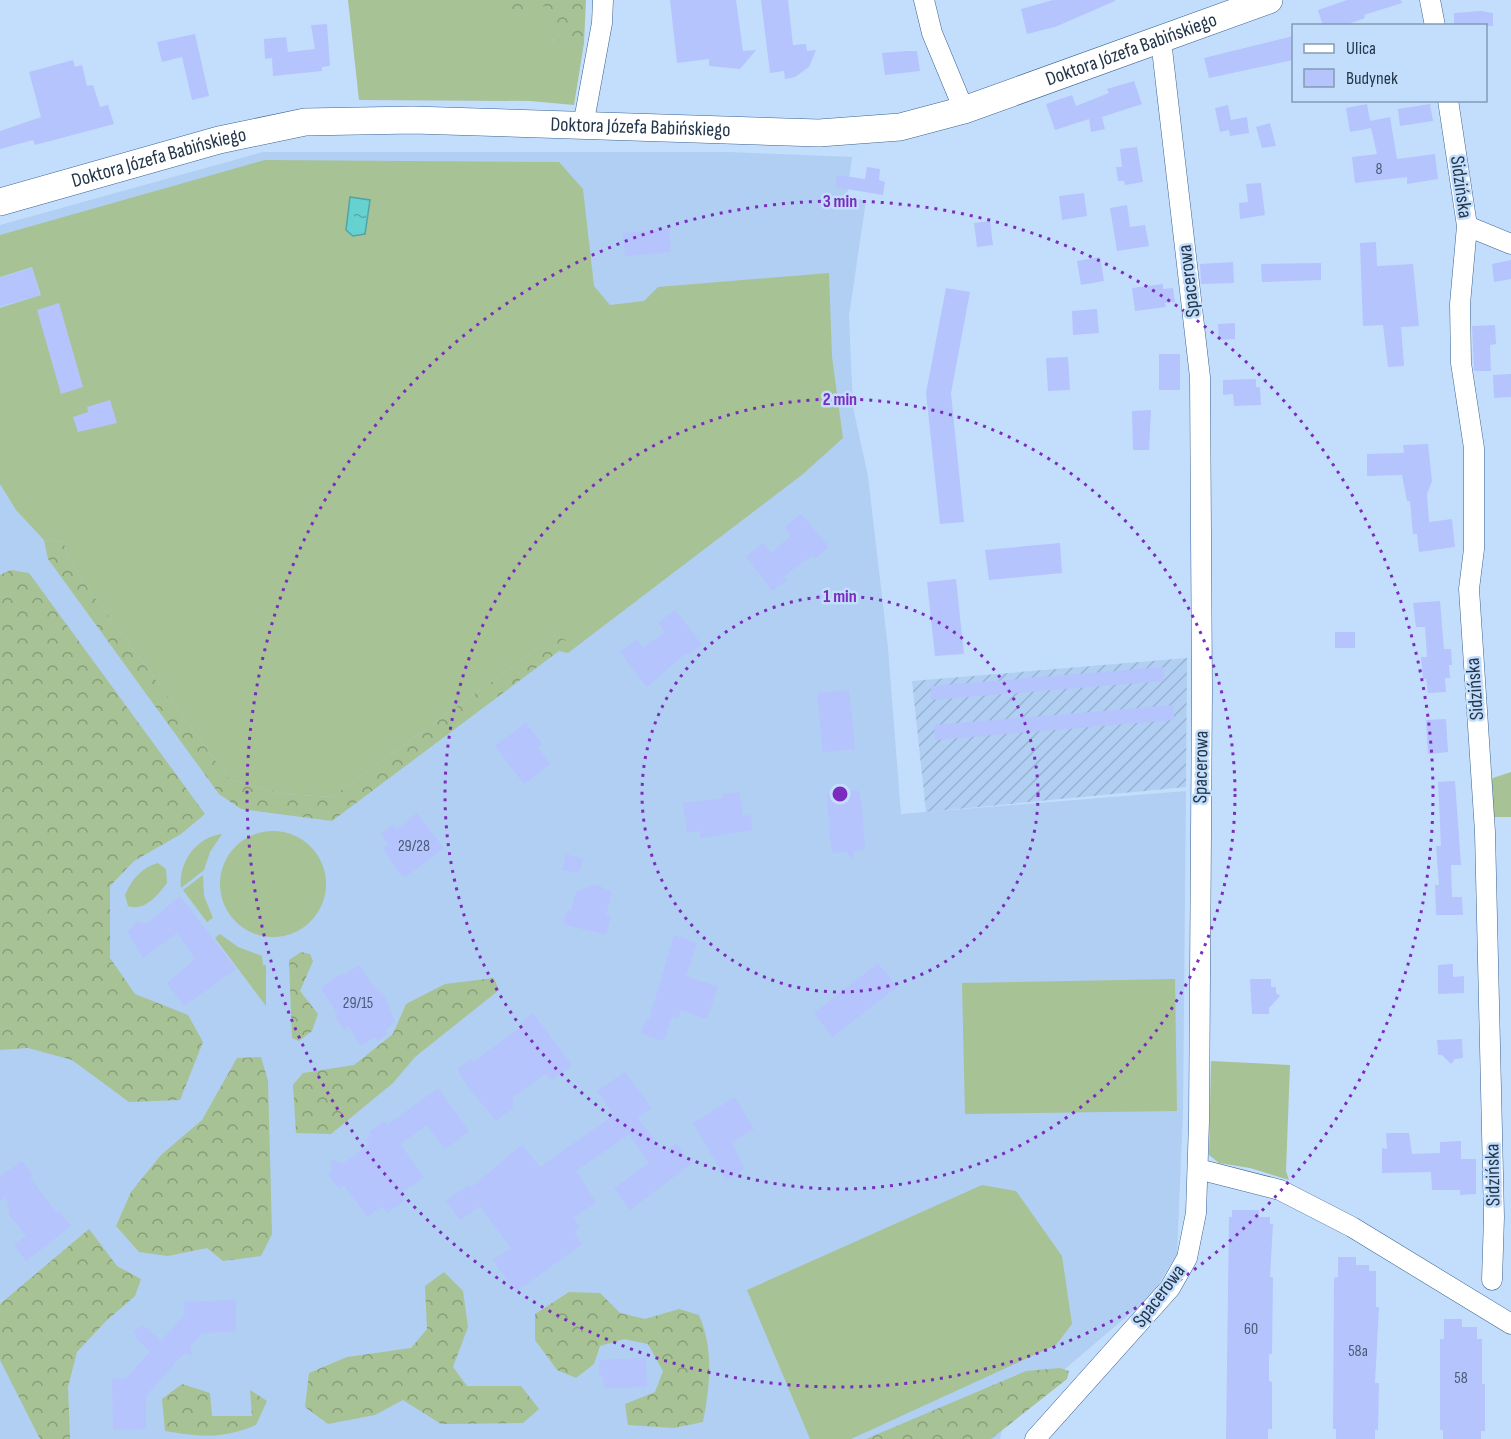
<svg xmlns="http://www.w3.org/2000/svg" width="1511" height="1439" font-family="'Sofia Sans Condensed',sans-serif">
<defs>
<pattern id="industrial-furrows" width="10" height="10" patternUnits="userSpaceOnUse" patternTransform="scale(1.5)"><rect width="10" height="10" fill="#b1cff2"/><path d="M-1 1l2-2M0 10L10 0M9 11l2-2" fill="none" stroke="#98b2d1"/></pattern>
<pattern id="forest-crowns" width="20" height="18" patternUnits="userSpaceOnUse" patternTransform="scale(1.5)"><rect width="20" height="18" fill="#a7c294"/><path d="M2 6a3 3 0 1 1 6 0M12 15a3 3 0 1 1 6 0" fill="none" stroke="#889e7b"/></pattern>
<pattern id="water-ripples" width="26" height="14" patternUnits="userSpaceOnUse" patternTransform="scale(1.5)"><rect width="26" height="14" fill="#66d2cf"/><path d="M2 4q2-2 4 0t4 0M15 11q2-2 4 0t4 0" fill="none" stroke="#54abaa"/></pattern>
</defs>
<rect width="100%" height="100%" fill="#c3defd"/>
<path fill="#b1cff2" d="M263 152H729L852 157 847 196 866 201 849 316 853 407 868 476 888 648 901 814 1186 791 1183 1114 1177 1254 1152 1295 1004 1421 1000 1439H0V225Z"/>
<path fill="url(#industrial-furrows)" d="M1187 658 1186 787 926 812 912 681Z"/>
<path fill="#a7c294" d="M348 0H507V11L548 5 554 43H584L574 105 530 101 359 100Z
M265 160 559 162 583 189 594 286 610 305 644 301 658 287 829 273 832 357 843 438 803 474 568 653 559 651 565 640 555 636 332 797 282 794 229 779 76 572 63 542 44 540 16 510 0 484V308L41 295 32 267 0 277V235Z
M1511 772V817H1490L1487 780Z
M220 884a53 53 0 1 1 106 0a53 53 0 1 1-106 0Z
M222 834 210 852 204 870 181 888C178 863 196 837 222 834Z
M158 863 166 869 167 883C158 895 144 912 128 906L125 895C131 880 142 867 158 863Z
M203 875 204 896 213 918 207 922 183 890Z
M220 934 238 947 262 956 263 965H266V1006L215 938Z
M1175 979 1177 1111 965 1114 962 983Z
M1211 1061 1290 1065 1286 1171 1289 1180 1250 1168 1219 1163 1209 1155Z
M982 1185 1016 1191 1062 1256 1072 1324 1056 1345 851 1439H810L747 1290Z"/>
<path fill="url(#forest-crowns)" d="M507 0H586L584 43H554L547 6 507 12Z
M44 540 63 542 76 572 229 779 282 794 332 797 555 636 566 640 559 651 332 821 241 809 219 794 48 559Z
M11 570 29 573 205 814 181 834 134 861 110 886V958L135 994 188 1015 203 1042 180 1100 129 1102 72 1060 28 1048 0 1050V575Z
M301 952 310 954 313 961 300 991 318 1014 312 1031 299 1041 292 1038 289 960Z
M494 978 499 990 415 1057 393 1083 331 1134 296 1133 293 1085 303 1073 354 1065 393 1034 406 1004 445 984Z
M261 1057 268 1081 272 1234 261 1256 223 1261 207 1248 168 1256 139 1252 116 1226 131 1192 161 1155 202 1120 237 1058Z
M89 1229 117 1266 141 1279 135 1296 106 1321 77 1352 68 1387 70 1439H40L0 1360V1304Z
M444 1272 463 1291 468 1327 453 1367 467 1386H521L539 1409 523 1423 441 1424 403 1400 375 1415 328 1424 305 1407 309 1373 347 1357 411 1348 427 1329 425 1286Z
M569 1292 600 1293 620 1313 645 1319 679 1309 699 1315C714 1350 710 1385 703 1422L674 1428 628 1425 625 1404 655 1392 663 1371 648 1344 624 1339 600 1346 594 1364 576 1378 557 1370 535 1340V1314Z
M1060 1368 1069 1371 1067 1379 991 1439H866L1026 1371Z
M182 1384 210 1393 212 1416H252L250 1390 267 1401 256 1425C222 1439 201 1437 165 1431L162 1399Z"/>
<path fill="url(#water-ripples)" stroke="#52a3a7" stroke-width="1.5" d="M350 197 370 200 365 234 353 236 346 230Z"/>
<path fill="#b5c4fc" d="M670 0H736L743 51 756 50 740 69 709 66V59L677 63Z
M761 0H788L793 45 806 44 807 51 816 50 809 67 795 77 785 79 784 71 770 73Z
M1053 0H1115V1L1055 27 1027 34 1021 9Z
M1347 0H1401L1402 3 1364 15 1365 18 1343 26H1323L1318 10Z
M1481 11 1493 13V26H1454V13Z
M327 24 330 66 322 67V71L273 76 272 58 265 59 264 39 286 37 288 52 315 49 311 25Z
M195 34 209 96 192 100 182 57 162 62 157 42Z
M1293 36V60L1209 78 1204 58Z
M907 51H917L920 71 885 75 882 53Z
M73 60 75 67 82 65 87 86 93 85 100 107 108 105 114 124 35 145 33 140 0 149V131L41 117 29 72Z
M1134 81 1142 104 1102 117 1105 129 1091 132 1089 119 1055 130 1046 104 1072 95 1076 106 1109 93 1107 89Z
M1367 104 1370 121 1390 117 1397 159 1435 154 1438 179 1407 184V177L1355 183 1352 157 1377 154 1371 128 1350 132 1346 108Z
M1430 104 1433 121 1400 126 1398 109Z
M1228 105 1231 120 1247 117 1249 133 1230 136 1229 130 1220 132 1215 108Z
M1270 123 1276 146 1262 148 1256 127Z
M1137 147 1143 182 1125 185 1124 181H1118L1116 167H1122L1120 149Z
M867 167 880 169 879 180 885 182 883 195 835 187 837 175 865 179Z
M1261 183 1265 215 1240 219 1239 203 1248 202 1246 184Z
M1084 193 1087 216 1062 220 1059 196Z
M1127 205 1130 227 1145 225 1149 246 1117 251 1110 208Z
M990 221 993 245 977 247 974 223Z
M669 229 671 252 625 256 623 233Z
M1376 242 1377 266 1413 264 1419 326 1401 327 1404 366 1388 367 1383 325 1363 326 1360 243Z
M1100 257 1104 281 1081 285 1077 261Z
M1511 260V279L1494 282 1492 264Z
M1233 262 1234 283 1201 284 1200 264Z
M1321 263V280L1262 282 1261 264Z
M32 269 40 295 0 306V278Z
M1163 284V289L1173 288 1175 302 1165 303 1166 307 1135 311 1132 288Z
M946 288 970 292 951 393 964 522 940 524 926 393Z
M59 303 83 387 61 394 37 310Z
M1097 309 1099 333 1073 335 1072 311Z
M1235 323V339L1219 340 1218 324Z
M1495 325 1496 344 1490 345 1491 371H1474L1472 326Z
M1159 354H1180V390H1159Z
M1068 357 1070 390 1048 391 1046 358Z
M1511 374V397L1494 398 1493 375Z
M1256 379V387H1260L1261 405 1234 406 1233 394 1223 395V380Z
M110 400 117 423 78 432 73 417 88 412 87 407Z
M1151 410 1149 450H1133L1132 411Z
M1428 444 1432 481 1427 494 1429 522 1452 519 1455 547 1419 552 1417 534H1413L1410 501H1407L1402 475 1367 476V454L1404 453 1403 445Z
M801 514 829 547 815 559 812 555 784 576 787 580 772 591 746 557 763 543 771 553 791 536 785 527Z
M1060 543 1062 573 989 580 985 550Z
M956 579 964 654 935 656 927 582Z
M1440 601 1444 649H1451L1452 665H1449L1450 678H1445L1446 692 1428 693 1426 679H1423L1421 657H1427L1425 627H1416L1413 603Z
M675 610 702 645 688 655 686 653 647 687 620 652 637 639 643 648 665 632 658 623Z
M1335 632H1355V648H1335Z
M1163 667 1164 681 931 700V686Z
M849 690 855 749 823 752 817 693Z
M1174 705V720L935 740 934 725Z
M1446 719 1448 752 1428 754 1426 720Z
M526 723 542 744 538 748 550 764 524 784 495 746Z
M1455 781 1461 865H1451L1452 897H1462L1463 915H1436L1435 885H1439L1436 846H1441L1438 782Z
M840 790 859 791 862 806 865 849 854 851 853 859 846 852 833 853 830 837 827 794 838 793Z
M739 792 743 816 751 815 752 830 700 838V831L687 833 683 803 723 798 722 794Z
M417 813 444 848 405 877 398 872 383 848 388 844 381 834 393 825 397 829Z
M566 854 583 859 579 873 562 870Z
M595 884 612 892 606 915 611 916 606 935 563 924 567 910 571 911 576 892Z
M180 896 236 969 184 1006 167 983 195 959 177 933 143 958 127 932 134 926 135 921 146 924Z
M674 935 697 943 686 976 718 987 707 1019 681 1010 678 1018 672 1016 664 1041 641 1034 646 1019 649 1020Z
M878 963 897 987 832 1037 814 1013Z
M1453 964V977L1464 976V993L1438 994V965Z
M359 965 373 985 384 995 395 1022 386 1030 388 1033 378 1041 375 1037 361 1046 349 1027 344 1030 335 1016 338 1014 322 991V987L334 978 343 973 344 975Z
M1250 979H1271V987H1276V993L1280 996 1269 1008V1014H1252Z
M533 1013 572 1066 552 1080 545 1074 513 1097V1108L496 1121 467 1085 457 1069 471 1059 473 1062 522 1026 520 1023Z
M1462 1039 1463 1058 1455 1059 1451 1064 1442 1055H1438L1437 1040Z
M625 1072 651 1108 638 1118 664 1152 676 1143 691 1164 630 1210 614 1188 649 1163 629 1134 576 1171 596 1202 573 1218 580 1227 574 1232 582 1244 516 1292 493 1260 511 1248 480 1206 460 1220 446 1201 468 1185 470 1188 522 1145 540 1167 614 1115 597 1091Z
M438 1088 469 1131 445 1149 427 1125 400 1144 424 1177 400 1194 405 1200 387 1213 382 1206 367 1217 344 1185 339 1189 328 1174 331 1172V1159L342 1164 369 1144 366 1140 372 1135 369 1132 384 1121 387 1125Z
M735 1097 754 1129 732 1142 744 1169 726 1180 693 1123Z
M1386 1133H1409L1412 1154 1440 1153V1142L1461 1141V1159H1476V1194L1460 1195V1190H1432L1431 1172 1382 1173V1148L1387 1149Z
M22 1161 33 1175 30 1178 57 1213 59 1211 71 1226 26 1261 14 1245 26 1236 10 1216 6 1196 0 1201V1176Z
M1232 1210H1259V1217H1270V1224H1273L1270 1277H1273L1272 1354H1269V1381L1272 1382V1429H1268V1439H1226L1229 1217H1232Z
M1338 1257H1356V1265H1369V1271H1376V1307H1379L1375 1383H1379L1378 1430H1375V1439H1336V1429H1333L1334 1278 1338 1277Z
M236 1300V1332L202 1333 190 1346 193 1355 184 1353 146 1396V1429L113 1430 112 1379 126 1378 150 1352 137 1339 134 1332 140 1326 147 1328 161 1341 185 1315 184 1302Z
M1444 1319H1462V1327H1477V1339H1482V1384H1485V1431H1481V1439H1443V1430H1440V1339H1444Z
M646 1358 647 1387 604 1388 603 1375H599V1360Z"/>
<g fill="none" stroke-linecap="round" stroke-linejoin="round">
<defs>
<path id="street" d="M924 0 932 33 964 110
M1430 0 1435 26
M1448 100 1467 226 1460 304 1461 363 1474 448V549L1469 589 1485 832 1494 1217 1492 1280
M583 126 602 23 603 0
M1467 226 1511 244
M1198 1169 1280 1190 1352 1227 1511 1324
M1035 1439 1170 1288 1187 1258 1196 1213 1199 1122 1202 690 1200 377 1162 49 1159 41"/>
<g id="secondary">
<path id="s1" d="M0 202 219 140 305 122 413 120 819 133 900 127 964 110 1269 0"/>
</g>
</defs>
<use href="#street" stroke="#3a6290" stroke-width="21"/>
<use href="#secondary" stroke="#3a6290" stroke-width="28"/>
<use href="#street" stroke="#fff" stroke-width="20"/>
<use href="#secondary" stroke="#fff" stroke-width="27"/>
</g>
<g fill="none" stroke="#7b2cbf" stroke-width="3" stroke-dasharray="3 6">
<circle cx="840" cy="794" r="198"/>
<circle cx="840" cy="794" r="395"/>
<circle cx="840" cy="794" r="593"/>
</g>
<g text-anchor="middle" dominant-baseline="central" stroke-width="5" stroke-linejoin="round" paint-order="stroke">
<g font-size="16" fill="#485a76">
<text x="1379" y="169">8</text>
<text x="414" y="846">29/28</text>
<text x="358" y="1003">29/15</text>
<text x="1251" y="1329">60</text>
<text x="1358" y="1351">58a</text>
<text x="1461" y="1378">58</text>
</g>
<g font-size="20" fill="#24364a" stroke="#c3defd">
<text stroke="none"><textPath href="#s1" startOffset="1155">Doktora Józefa Babińskiego</textPath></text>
<text stroke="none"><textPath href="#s1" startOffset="651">Doktora Józefa Babińskiego</textPath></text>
<text stroke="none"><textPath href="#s1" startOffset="165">Doktora Józefa Babińskiego</textPath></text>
<text transform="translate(1461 187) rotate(82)">Sidzińska</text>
<text transform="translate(1189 281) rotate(-97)">Spacerowa</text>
<text transform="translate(1475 689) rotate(-94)">Sidzińska</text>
<text transform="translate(1201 767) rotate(-89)">Spacerowa</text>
<text transform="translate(1493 1175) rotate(-91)">Sidzińska</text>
<text transform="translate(1159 1296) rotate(-53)">Spacerowa</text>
</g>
</g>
<circle cx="840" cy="794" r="9" fill="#7b2cbf" stroke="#c3defd" stroke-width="3"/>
<g font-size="18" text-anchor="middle" font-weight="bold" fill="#7b2cbf" stroke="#c3defd" stroke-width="5" stroke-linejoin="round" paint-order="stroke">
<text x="840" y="207">3 min</text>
<text x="840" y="405">2 min</text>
<text x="840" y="602">1 min</text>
</g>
<rect x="1292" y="24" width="195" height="78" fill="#c3defd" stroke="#839bb5" stroke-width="1.5"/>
<rect x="1304" y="44" width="30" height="9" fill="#ffffff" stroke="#839bb5" stroke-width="1.5"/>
<text x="1346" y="54" font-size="18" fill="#24364a">Ulica</text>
<rect x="1304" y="69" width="30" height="18" fill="#b5c4fc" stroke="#839bb5" stroke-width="1.5"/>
<text x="1346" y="84" font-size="18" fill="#24364a">Budynek</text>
</svg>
